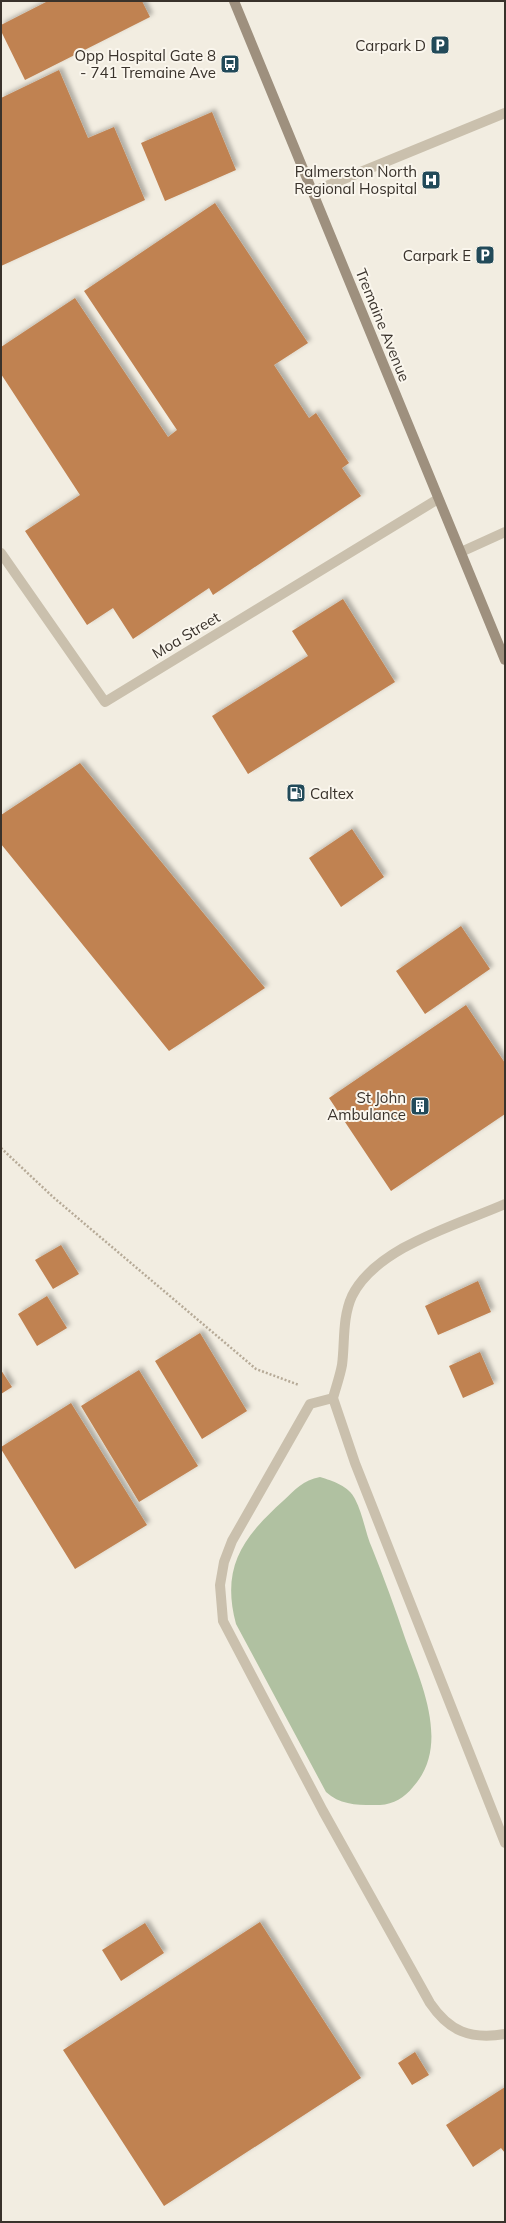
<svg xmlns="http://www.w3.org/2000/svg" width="506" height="2223" font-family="Mulish,sans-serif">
<defs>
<filter id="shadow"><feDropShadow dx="3.5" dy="-3.5" stdDeviation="2" flood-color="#0004"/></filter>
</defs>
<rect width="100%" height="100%" fill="#f2ede1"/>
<path fill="#b0c1a1" d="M320 1477C333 1481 349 1486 355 1499 363 1514 365 1532 372 1548 384 1578 395 1608 405 1638 421 1683 451 1745 413 1787 404 1798 394 1804 380 1805 360 1805 341 1806 326 1792L236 1624C221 1568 242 1538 283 1501 295 1490 303 1480 320 1477Z"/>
<path fill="#c08251" filter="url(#shadow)" d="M48 1H142L150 17 25 80 1 31V25Z
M59 70 88 138 114 127 145 200 1 266V98Z
M212 112 236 170 165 201 141 143Z
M215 203 308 343 274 365 309 418 316 413 349 463 342 468 361 496 213 595 209 588 133 639 113 608 87 625 25 531 80 495 1 374V347L75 298 168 437 177 430 84 291Z
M343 599 395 682 248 774 212 716 308 656 292 631Z
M80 763 265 988 169 1051 1 844V815Z
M352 829 384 877 341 907 309 858Z
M461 926 490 969 425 1014 396 971Z
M466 1005 505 1063V1114L391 1191 329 1098Z
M61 1245 79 1274 53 1289 35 1260Z
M478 1281 491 1312 438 1335 425 1306Z
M47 1296 67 1328 37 1346 18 1314Z
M200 1333 247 1411 202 1439 155 1361Z
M480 1352 494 1384 463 1398 449 1366Z
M1 1370 12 1387 1 1394Z
M139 1370 198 1466 139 1502 81 1406Z
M71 1403 147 1525 75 1569 1 1449V1447Z
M260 1922 361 2078 164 2206 63 2050Z
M145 1923 164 1953 121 1981 102 1950Z
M415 2052 429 2075 412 2085 398 2063Z
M505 2087V2153L501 2148 473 2167 446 2125Z"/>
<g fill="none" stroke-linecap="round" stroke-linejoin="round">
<path stroke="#b6aa97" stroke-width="2.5" stroke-dasharray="2 2" stroke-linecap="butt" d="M1 1148 53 1197 256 1369 299 1385"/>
<path stroke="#cac0ad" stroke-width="10" d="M312 192 505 113
M461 552 505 532
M333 1398C336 1387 340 1376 342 1365 345 1343 342 1318 352 1296 376 1247 457 1225 505 1204
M505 1843 355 1463 333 1398 310 1404 232 1541 224 1562 220 1585 223 1621 323 1811 430 2003C449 2031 470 2040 505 2034"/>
<path stroke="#cac0ad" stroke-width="10" d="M1 553 105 702 438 499"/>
<path stroke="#9e907e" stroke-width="10" d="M234 1 505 660"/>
</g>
<defs>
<symbol id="parking-square" viewBox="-11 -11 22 22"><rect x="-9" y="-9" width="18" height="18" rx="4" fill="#224a59" stroke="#faf6ed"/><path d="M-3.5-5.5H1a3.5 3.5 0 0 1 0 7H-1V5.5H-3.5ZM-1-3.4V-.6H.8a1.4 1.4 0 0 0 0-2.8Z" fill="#fff"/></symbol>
<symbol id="bus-square" viewBox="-11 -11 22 22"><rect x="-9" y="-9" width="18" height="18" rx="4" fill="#224a59" stroke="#faf6ed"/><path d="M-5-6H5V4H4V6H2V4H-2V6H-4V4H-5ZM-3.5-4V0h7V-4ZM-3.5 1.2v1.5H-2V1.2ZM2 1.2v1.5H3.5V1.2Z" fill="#fff"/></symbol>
<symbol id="hospital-square" viewBox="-11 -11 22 22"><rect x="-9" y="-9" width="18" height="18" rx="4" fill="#224a59" stroke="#faf6ed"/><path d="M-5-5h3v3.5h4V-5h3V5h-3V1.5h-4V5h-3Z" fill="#fff"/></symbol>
<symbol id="fuel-square" viewBox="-11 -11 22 22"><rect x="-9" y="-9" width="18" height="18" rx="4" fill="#224a59" stroke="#faf6ed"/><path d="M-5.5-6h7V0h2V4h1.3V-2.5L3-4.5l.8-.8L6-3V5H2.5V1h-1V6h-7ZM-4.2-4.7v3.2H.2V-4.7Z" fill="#fff"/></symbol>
<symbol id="building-square" viewBox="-11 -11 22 22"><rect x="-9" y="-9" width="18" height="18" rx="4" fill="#224a59" stroke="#faf6ed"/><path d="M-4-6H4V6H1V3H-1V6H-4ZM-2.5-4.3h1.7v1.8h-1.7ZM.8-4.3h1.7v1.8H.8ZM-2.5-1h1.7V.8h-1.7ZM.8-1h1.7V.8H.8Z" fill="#fff"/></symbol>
</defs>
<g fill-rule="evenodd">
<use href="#parking-square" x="429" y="34" width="22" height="22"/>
<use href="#bus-square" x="219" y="53" width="22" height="22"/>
<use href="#hospital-square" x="420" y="169" width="22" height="22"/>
<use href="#parking-square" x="474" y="244" width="22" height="22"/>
<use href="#fuel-square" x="285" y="782" width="22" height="22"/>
<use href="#building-square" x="409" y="1095" width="22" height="22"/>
</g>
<g text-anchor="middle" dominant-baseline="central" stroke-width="4" stroke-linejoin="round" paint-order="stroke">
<g font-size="15" fill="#39322b" stroke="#faf6ed" text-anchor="end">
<text x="426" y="45">Carpark D</text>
<text x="216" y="55">Opp Hospital Gate 8<tspan x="216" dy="17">- 741 Tremaine Ave</tspan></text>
<text x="417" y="171">Palmerston North<tspan x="417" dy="17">Regional Hospital</tspan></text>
<text x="471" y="255">Carpark E</text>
<text x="310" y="793" text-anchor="start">Caltex</text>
<text x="406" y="1097">St John<tspan x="406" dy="17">Ambulance</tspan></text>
</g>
<g font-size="15" fill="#39322b" stroke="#faf6ed">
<text transform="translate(383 325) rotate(68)">Tremaine Avenue</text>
<text transform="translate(186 635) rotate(-31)">Moa Street</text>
</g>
</g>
<rect width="506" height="2223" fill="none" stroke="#39322b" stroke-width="4"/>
</svg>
